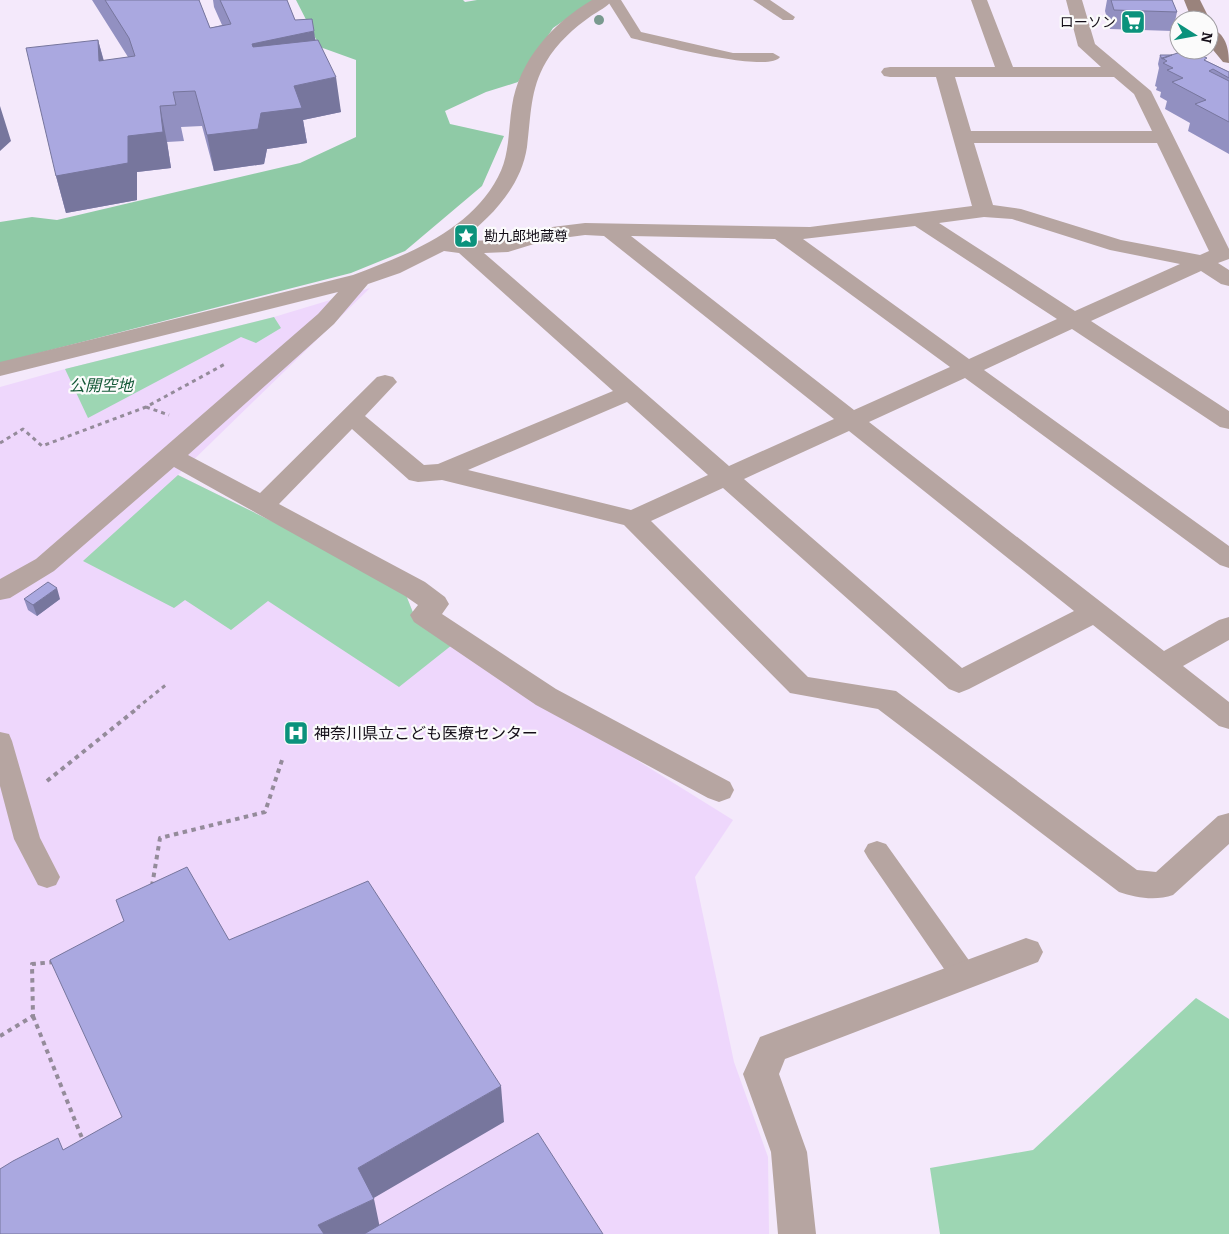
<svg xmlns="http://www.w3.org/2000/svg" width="1229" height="1234" font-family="Bitter,'Noto Sans JP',serif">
<rect width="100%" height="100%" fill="#f4e9fb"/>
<path fill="#eed7fc" d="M370 288 178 475 302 536 406 595 414 615 452 645 733 820 695 877 734 1062 768 1157 769 1234H0V387L65 369 274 317Z"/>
<path fill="#9dd6b3" d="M274 317 281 328 256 343 241 337 88 418 65 369Z
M178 475 302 536 406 595 414 615 452 645 399 687 268 601 231 630 185 600 174 608 83 561Z
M1196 998 1229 1019V1234H940L930 1168 1033 1150Z"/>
<path fill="#8fcaa6" d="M296 0H463L465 2 477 0H594L553 28 518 82 486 92 445 111 450 124 504 136 482 186 405 251 351 273 0 363V222L32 217 57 220 300 163 356 137V60L320 47Z"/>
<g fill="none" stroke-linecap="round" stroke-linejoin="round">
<path stroke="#948b9a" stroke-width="3" stroke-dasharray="4 4" stroke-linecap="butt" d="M146 407 169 415
M0 443 23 429 42 446 146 407 225 364
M137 708 167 684"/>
<path stroke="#948b9a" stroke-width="4" stroke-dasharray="4.5 4.5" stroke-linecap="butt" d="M47 781 139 707
M152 886 160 838 265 812 283 757
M33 1016 84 1143
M0 1036 33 1016 32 964 55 962"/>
<path fill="#b6a5a1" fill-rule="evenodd" d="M607 0H621L641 32 733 53H773L780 57C768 74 653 43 631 38Z
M753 0H770L795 17 793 20H783Z
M0 732 9 734 12 741 40 838 60 877 56 885 47 888 38 885 14 839 0 786Z
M877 841 886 844 973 966 977 974 973 982 963 986 953 982 868 858 864 851 868 844Z"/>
<path fill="#b6a5a1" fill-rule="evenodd" d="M592 0H612C608 7 598 11 591 16 574 28 557 43 546 62 530 89 531 116 527 147 521 187 491 218 460 241L506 240 544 228 585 223 810 227 972 206 936 77H890L884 76 881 72 884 68 890 67H995L971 0H987L1013 67H1101L1078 46 1066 0H1082L1095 44 1151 91 1229 249V259L1218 263 1229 270V286L1221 284 1201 271 1091 321 1229 411V429L1220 427 1072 329 984 370 1229 546V568L1220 565 965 378 869 422 1164 651 1219 620 1229 617V640L1183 666 1229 702V729L1219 726 1093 625 969 689 959 693 949 689 723 488 651 521 808 677 896 691 1137 870 1156 872 1218 816 1229 813V844L1173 895C1156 901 1136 898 1119 892L878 709 790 693 624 525 442 480 418 482 409 480 352 429 279 504 425 582 445 597 449 604 442 614 556 689 730 782 734 790 730 798 719 802 708 798 536 705 414 622 410 615 418 605 405 596 174 467 54 571 10 598 0 600V579L36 559 318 314 338 292 0 376V362L353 275C406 255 470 231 498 177 510 155 508 130 512 106 519 60 553 23 592 0ZM955 77H1114L1134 94 1152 131H971ZM974 143H1157L1209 251 1200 255 1121 240 1021 209 993 205ZM984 217 1012 219 1110 250 1180 264 1075 311 939 223ZM915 226 1057 319 969 359 803 239ZM585 235 604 236 834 419 729 466 484 253 508 252 547 240ZM631 236 775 239 950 367 854 410ZM444 251 459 253 613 391 438 464 424 465 365 416 397 382 393 377 385 375 377 377 260 493 188 455 334 324 368 284 400 273ZM627 402 708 475 631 510 468 470ZM849 431 1074 611 962 668 744 479Z
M1026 938 1038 942 1043 952 1038 962 785 1059 779 1074 807 1152 816 1234H778L771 1152 743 1074 760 1037Z"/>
<path fill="#9a837c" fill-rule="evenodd" d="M1184 0H1200L1210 20 1209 21 1192 20Z
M1209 28C1226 32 1229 49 1229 63L1223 62 1209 45Z"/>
</g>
<circle fill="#799a8f" cx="599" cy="20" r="5"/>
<path fill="#9290c1" d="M92 0H199L210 28 222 25 214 7 213 0H287L295 20 316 40 341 112 303 120 307 143 267 149 264 164 214 171 202 126 181 127 184 141 167 142 171 168 137 172V200L66 213 56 176 98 40 104 61 128 57Z
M1107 0H1172L1177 12 1173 31 1110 29 1105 11Z
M1160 55H1193L1207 61 1229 72V154L1188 131 1190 123 1165 109 1167 101 1160 97 1161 92 1156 90 1157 87 1155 86 1159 68 1158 64Z
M24 599H60L37 616 28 610Z"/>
<path fill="#77769d" d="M314 31 319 65 258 78 252 44Z
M98 40 107 74 99 61Z
M336 77 341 112 303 120 307 143 267 149 264 164 214 171 207 135 261 113 294 86Z
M0 106 11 141 0 151Z
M160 106 167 142 171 168 137 172V200L66 213 56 176 128 136Z
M57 588 60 599 37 616 33 605Z
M501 1086 504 1122 367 1202 358 1168Z
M374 1199 381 1233 379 1234H321L318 1225Z"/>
<path fill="#aaa8e0" stroke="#77769d" d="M105 0H199L210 28 231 24 220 0H287L295 20 312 19 314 31 252 44 253 47 318 40 336 77 294 86 302 108 261 113 258 129 207 135 195 91 173 92 176 105 160 106 163 132 128 136V163L56 176 26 48 98 40 99 61 135 56 129 38Z
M1111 0H1172L1177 12 1114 10Z
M1184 51 1193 55 1198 54 1207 58 1204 60 1229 72V78L1213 69 1209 71 1229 81V122L1195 104 1206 100 1172 82 1183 78 1167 70 1173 68 1163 63 1167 61 1162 58Z
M1160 55H1172L1162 59Z
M48 582 57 588 33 605 24 599Z
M187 867 229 940 368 881 501 1086 358 1168 374 1199 318 1225 324 1234H0V1169L13 1161 58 1138 63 1150 122 1117 50 960 124 921 116 900Z
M538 1133 603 1234H364Z"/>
<defs>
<symbol id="supermarket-square" viewBox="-11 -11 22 22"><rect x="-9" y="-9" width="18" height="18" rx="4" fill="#0b927c" stroke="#fbfbfb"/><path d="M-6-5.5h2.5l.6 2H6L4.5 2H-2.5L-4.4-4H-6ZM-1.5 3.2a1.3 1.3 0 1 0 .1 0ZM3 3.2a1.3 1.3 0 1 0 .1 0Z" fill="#fff"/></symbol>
<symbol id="sight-square" viewBox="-11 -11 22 22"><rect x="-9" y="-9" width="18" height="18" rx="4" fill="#0b927c" stroke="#fbfbfb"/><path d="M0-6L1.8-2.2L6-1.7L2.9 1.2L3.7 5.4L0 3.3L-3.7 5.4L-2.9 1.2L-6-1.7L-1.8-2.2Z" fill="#fff"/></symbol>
<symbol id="hospital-square" viewBox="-11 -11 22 22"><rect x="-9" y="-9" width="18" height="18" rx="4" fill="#0b927c" stroke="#fbfbfb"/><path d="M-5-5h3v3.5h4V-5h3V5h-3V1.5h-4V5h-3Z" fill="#fff"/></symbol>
</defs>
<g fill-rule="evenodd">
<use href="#supermarket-square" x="1119" y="8" width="28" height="28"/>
<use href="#sight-square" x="452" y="222" width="28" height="28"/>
<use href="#hospital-square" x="282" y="719" width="28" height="28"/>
</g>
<g text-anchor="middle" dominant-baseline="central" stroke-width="4.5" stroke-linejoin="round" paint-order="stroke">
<g font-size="14" fill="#150f19" stroke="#fbfbfb" text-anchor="end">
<text x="1116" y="22">ローソン</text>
<text x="484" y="236" text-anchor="start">勘九郎地蔵尊</text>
</g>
<g font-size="16" font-style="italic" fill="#145937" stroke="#fbfbfb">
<text x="101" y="385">公開空地</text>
</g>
<g font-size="16" fill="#150f19" stroke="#fbfbfb" text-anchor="start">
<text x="314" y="733">神奈川県立こども医療センター</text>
</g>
</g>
<g transform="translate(1194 35) rotate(101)"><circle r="24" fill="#fbfbfb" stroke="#9f9da1"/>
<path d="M0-4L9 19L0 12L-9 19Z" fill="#0b927c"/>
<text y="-8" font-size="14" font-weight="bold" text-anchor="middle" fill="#150f19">N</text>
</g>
</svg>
